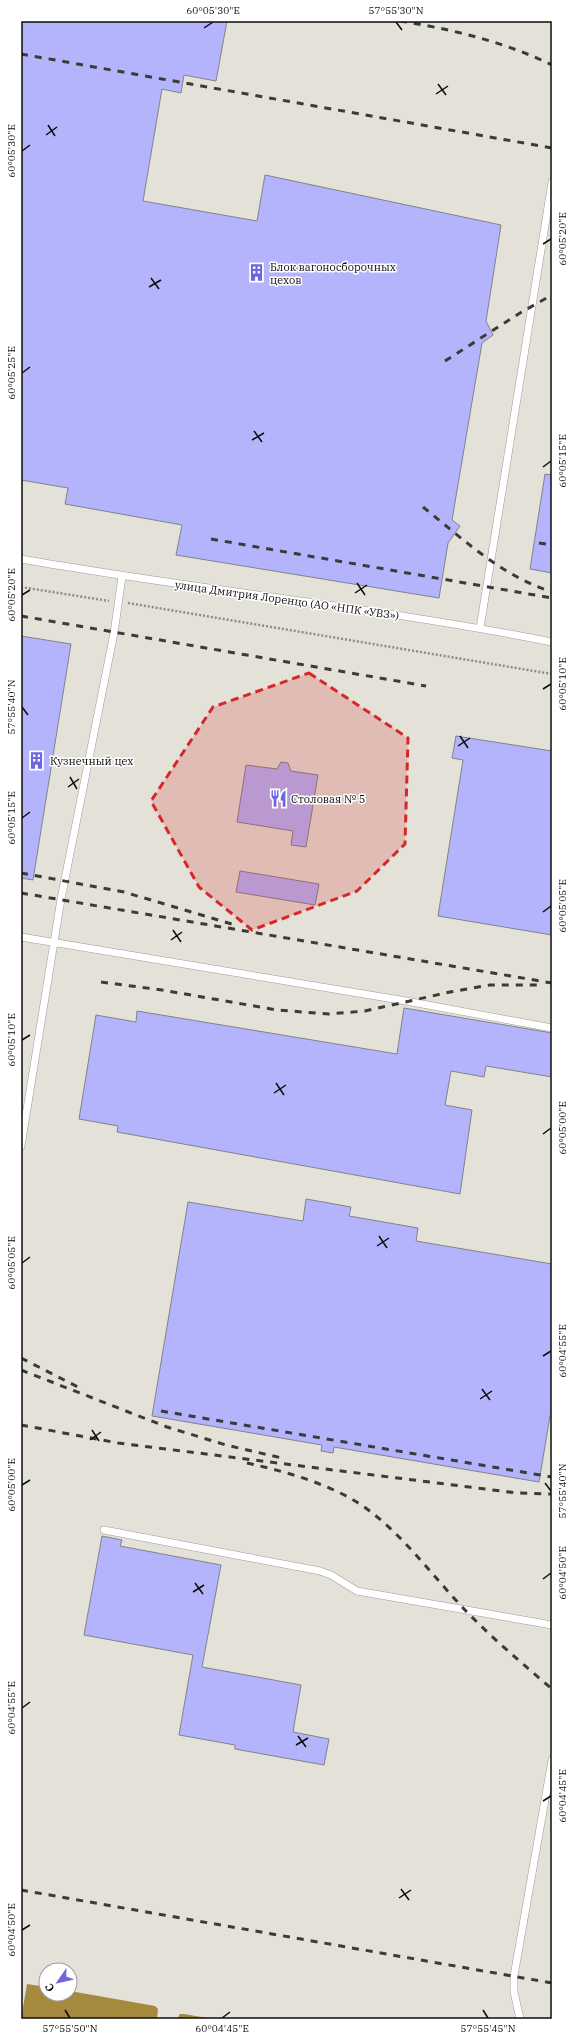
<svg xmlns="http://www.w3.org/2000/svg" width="573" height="2040" font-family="'IBM Plex Serif',serif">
<rect width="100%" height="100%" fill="#e4e1d9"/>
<path fill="#a5893d" d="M27 1984 46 1987V1994H70V1991L155 2006 158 2009 157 2019H21Z
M180 2014H184L213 2019H177Z"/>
<path fill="#b3b4fb" stroke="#828289" d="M21 21H227L216 81 184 75 181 93 162 89 143 201 257 221 265 175 501 225 486 321 493 335 482 343 452 520 460 526 448 543 439 598 176 555 182 525 65 504 68 488 21 480Z
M545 474 552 475V573L530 569Z
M21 636 71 644 33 880 21 878Z
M456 736 552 751V935L438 916 463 760 452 758Z
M281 762 288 763 291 771 318 775 306 847 291 845 293 831 237 822 246 765 277 769Z
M240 871 319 884 315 905 236 892Z
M404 1008 552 1033V1077L486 1066 484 1077 451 1071 445 1105 472 1110 460 1194 117 1132 118 1126 79 1119 96 1015 136 1022 137 1011 397 1054Z
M306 1199 351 1207 349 1216 418 1228 416 1241 552 1264V1416H550L539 1482 334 1447 333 1453 321 1451 322 1445 152 1416 188 1202 303 1221Z
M102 1536 122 1540 120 1546 221 1565 202 1667 301 1685 293 1732 329 1739 324 1765 235 1749V1745L179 1735 193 1655 84 1635Z"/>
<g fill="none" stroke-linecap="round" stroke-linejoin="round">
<defs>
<path id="lane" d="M21 559C197 590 376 607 552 642
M480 628 552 182
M21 937 406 1001 552 1028
M21 1146 61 899 114 633 122 577
M104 1530 320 1571 331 1575 357 1591 552 1625
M520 2019 514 1992V1976L552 1760"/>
</defs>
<use href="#lane" stroke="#9e9c95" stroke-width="8"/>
<path stroke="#8e8b86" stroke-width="2.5" stroke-dasharray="2 2" stroke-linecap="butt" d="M21 587 109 601
M128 603 552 674"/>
<use href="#lane" stroke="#fff" stroke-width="7"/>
<path stroke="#3d3b38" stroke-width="3" stroke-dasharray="7 7" stroke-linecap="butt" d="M400 21C451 29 505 42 552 65
M21 54 552 148
M445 361 520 313 552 295
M423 507C464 540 502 576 552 592
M211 539 552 598
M539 543 552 545
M21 616 426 686
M21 873 124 892 235 925
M21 893 552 983
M101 982 162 990 277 1010 329 1014 365 1011 450 992 490 985H540
M21 1358 78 1387
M21 1370 167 1427 226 1445 282 1458
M161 1411 552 1477
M21 1425 118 1443 517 1493 552 1494
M247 1463C283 1471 323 1482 355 1501 399 1528 431 1575 467 1612 493 1639 523 1664 552 1689
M21 1890 552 1983"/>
</g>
<path fill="#d62828" fill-opacity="0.2" stroke="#d62828" stroke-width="3" stroke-dasharray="8 5" stroke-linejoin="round" d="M309 673 408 738 405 844 357 891 252 930 199 887 151 801 213 707Z"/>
<path fill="none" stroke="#0d0c0a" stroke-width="1.5" d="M396 22 402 30M204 28 213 22M438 84 446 95M436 94 448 86M48 125 55 136M46 135 57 127M22 151 30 145M543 244 551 239M151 278 159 289M149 287 161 280M22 373 30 367M254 431 262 442M252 440 264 433M543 467 551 461M357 583 365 595M355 593 367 585M22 595 30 590M543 689 551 684M22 707 28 715M460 736 468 748M458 746 470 738M70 777 77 789M68 787 79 779M22 818 30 812M543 912 551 906M173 930 181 942M171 940 182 932M22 1040 30 1035M276 1083 284 1095M274 1093 286 1085M543 1134 551 1128M379 1236 387 1248M377 1246 389 1238M22 1263 30 1257M543 1356 551 1351M482 1389 490 1400M480 1399 492 1391M92 1430 99 1441M90 1440 101 1432M545 1483 551 1491M22 1485 30 1480M543 1579 551 1573M195 1583 203 1594M193 1592 204 1585M22 1708 30 1702M298 1736 306 1747M296 1745 308 1738M543 1801 551 1796M401 1889 409 1900M399 1898 411 1890M22 1930 30 1925M65 2010 70 2018M483 2010 488 2018M222 2018 230 2012"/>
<defs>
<symbol id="building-bare" viewBox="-9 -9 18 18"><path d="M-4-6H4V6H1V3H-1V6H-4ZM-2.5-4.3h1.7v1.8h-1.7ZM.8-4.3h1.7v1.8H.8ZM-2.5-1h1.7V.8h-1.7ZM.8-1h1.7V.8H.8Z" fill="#6e65df" stroke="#fff" stroke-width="2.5" paint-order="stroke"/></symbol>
<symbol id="restaurant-bare" viewBox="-9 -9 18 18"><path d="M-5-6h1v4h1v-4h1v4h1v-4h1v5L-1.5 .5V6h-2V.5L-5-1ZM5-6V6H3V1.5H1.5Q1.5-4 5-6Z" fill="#6e65df" stroke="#fff" stroke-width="2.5" paint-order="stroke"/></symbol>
</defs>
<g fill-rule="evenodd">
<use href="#building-bare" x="244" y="260" width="25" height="25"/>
<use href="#building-bare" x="24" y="748" width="25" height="25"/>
<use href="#restaurant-bare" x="266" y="786" width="25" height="25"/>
</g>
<g text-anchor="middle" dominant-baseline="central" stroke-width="3" stroke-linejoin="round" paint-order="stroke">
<g font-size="11" fill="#0d0c0a" stroke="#fff" text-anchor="start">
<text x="270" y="267">Блок вагоносборочных<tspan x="270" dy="13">цехов</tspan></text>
<text x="50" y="761">Кузнечный цех</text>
<text x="291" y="799">Столовая № 5</text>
</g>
<g font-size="11" fill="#0d0c0a" stroke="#fff">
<text transform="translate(287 600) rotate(8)">улица Дмитрия Лоренцо (АО «НПК «УВЗ»)</text>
</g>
</g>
<rect width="573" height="2040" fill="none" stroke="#ffffff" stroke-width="44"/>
<g transform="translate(58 1982) rotate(236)"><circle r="19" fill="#ffffff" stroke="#9e9e9d"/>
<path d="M0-3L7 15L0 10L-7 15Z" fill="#6e65df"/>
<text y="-6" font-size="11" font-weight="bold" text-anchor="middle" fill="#0d0c0a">С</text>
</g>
<rect x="22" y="22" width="529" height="1996" fill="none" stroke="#0d0c0a" stroke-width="1.5"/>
<g font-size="10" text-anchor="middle" fill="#0d0c0a">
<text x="213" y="14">60°05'30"E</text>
<text x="396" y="14">57°55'30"N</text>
<text transform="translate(11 151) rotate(-90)" y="4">60°05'30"E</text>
<text transform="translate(562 239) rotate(-90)" y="4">60°05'20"E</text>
<text transform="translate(11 373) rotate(-90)" y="4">60°05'25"E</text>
<text transform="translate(562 461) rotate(-90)" y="4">60°05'15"E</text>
<text transform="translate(11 595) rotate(-90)" y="4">60°05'20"E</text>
<text transform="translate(562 684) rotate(-90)" y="4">60°05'10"E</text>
<text transform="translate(11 707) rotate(-90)" y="4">57°55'40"N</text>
<text transform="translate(11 818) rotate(-90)" y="4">60°05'15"E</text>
<text transform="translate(562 906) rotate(-90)" y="4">60°05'05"E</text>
<text transform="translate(11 1040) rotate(-90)" y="4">60°05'10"E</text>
<text transform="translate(562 1128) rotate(-90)" y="4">60°05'00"E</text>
<text transform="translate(11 1263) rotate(-90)" y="4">60°05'05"E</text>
<text transform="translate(562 1351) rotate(-90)" y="4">60°04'55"E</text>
<text transform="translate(11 1485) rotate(-90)" y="4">60°05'00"E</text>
<text transform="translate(562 1491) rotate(-90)" y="4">57°55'40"N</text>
<text transform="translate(562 1573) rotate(-90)" y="4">60°04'50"E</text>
<text transform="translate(11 1708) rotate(-90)" y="4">60°04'55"E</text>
<text transform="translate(562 1796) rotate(-90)" y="4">60°04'45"E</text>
<text transform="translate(11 1930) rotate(-90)" y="4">60°04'50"E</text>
<text x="70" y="2032">57°55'50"N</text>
<text x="222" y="2032">60°04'45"E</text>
<text x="488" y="2032">57°55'45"N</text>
</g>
</svg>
